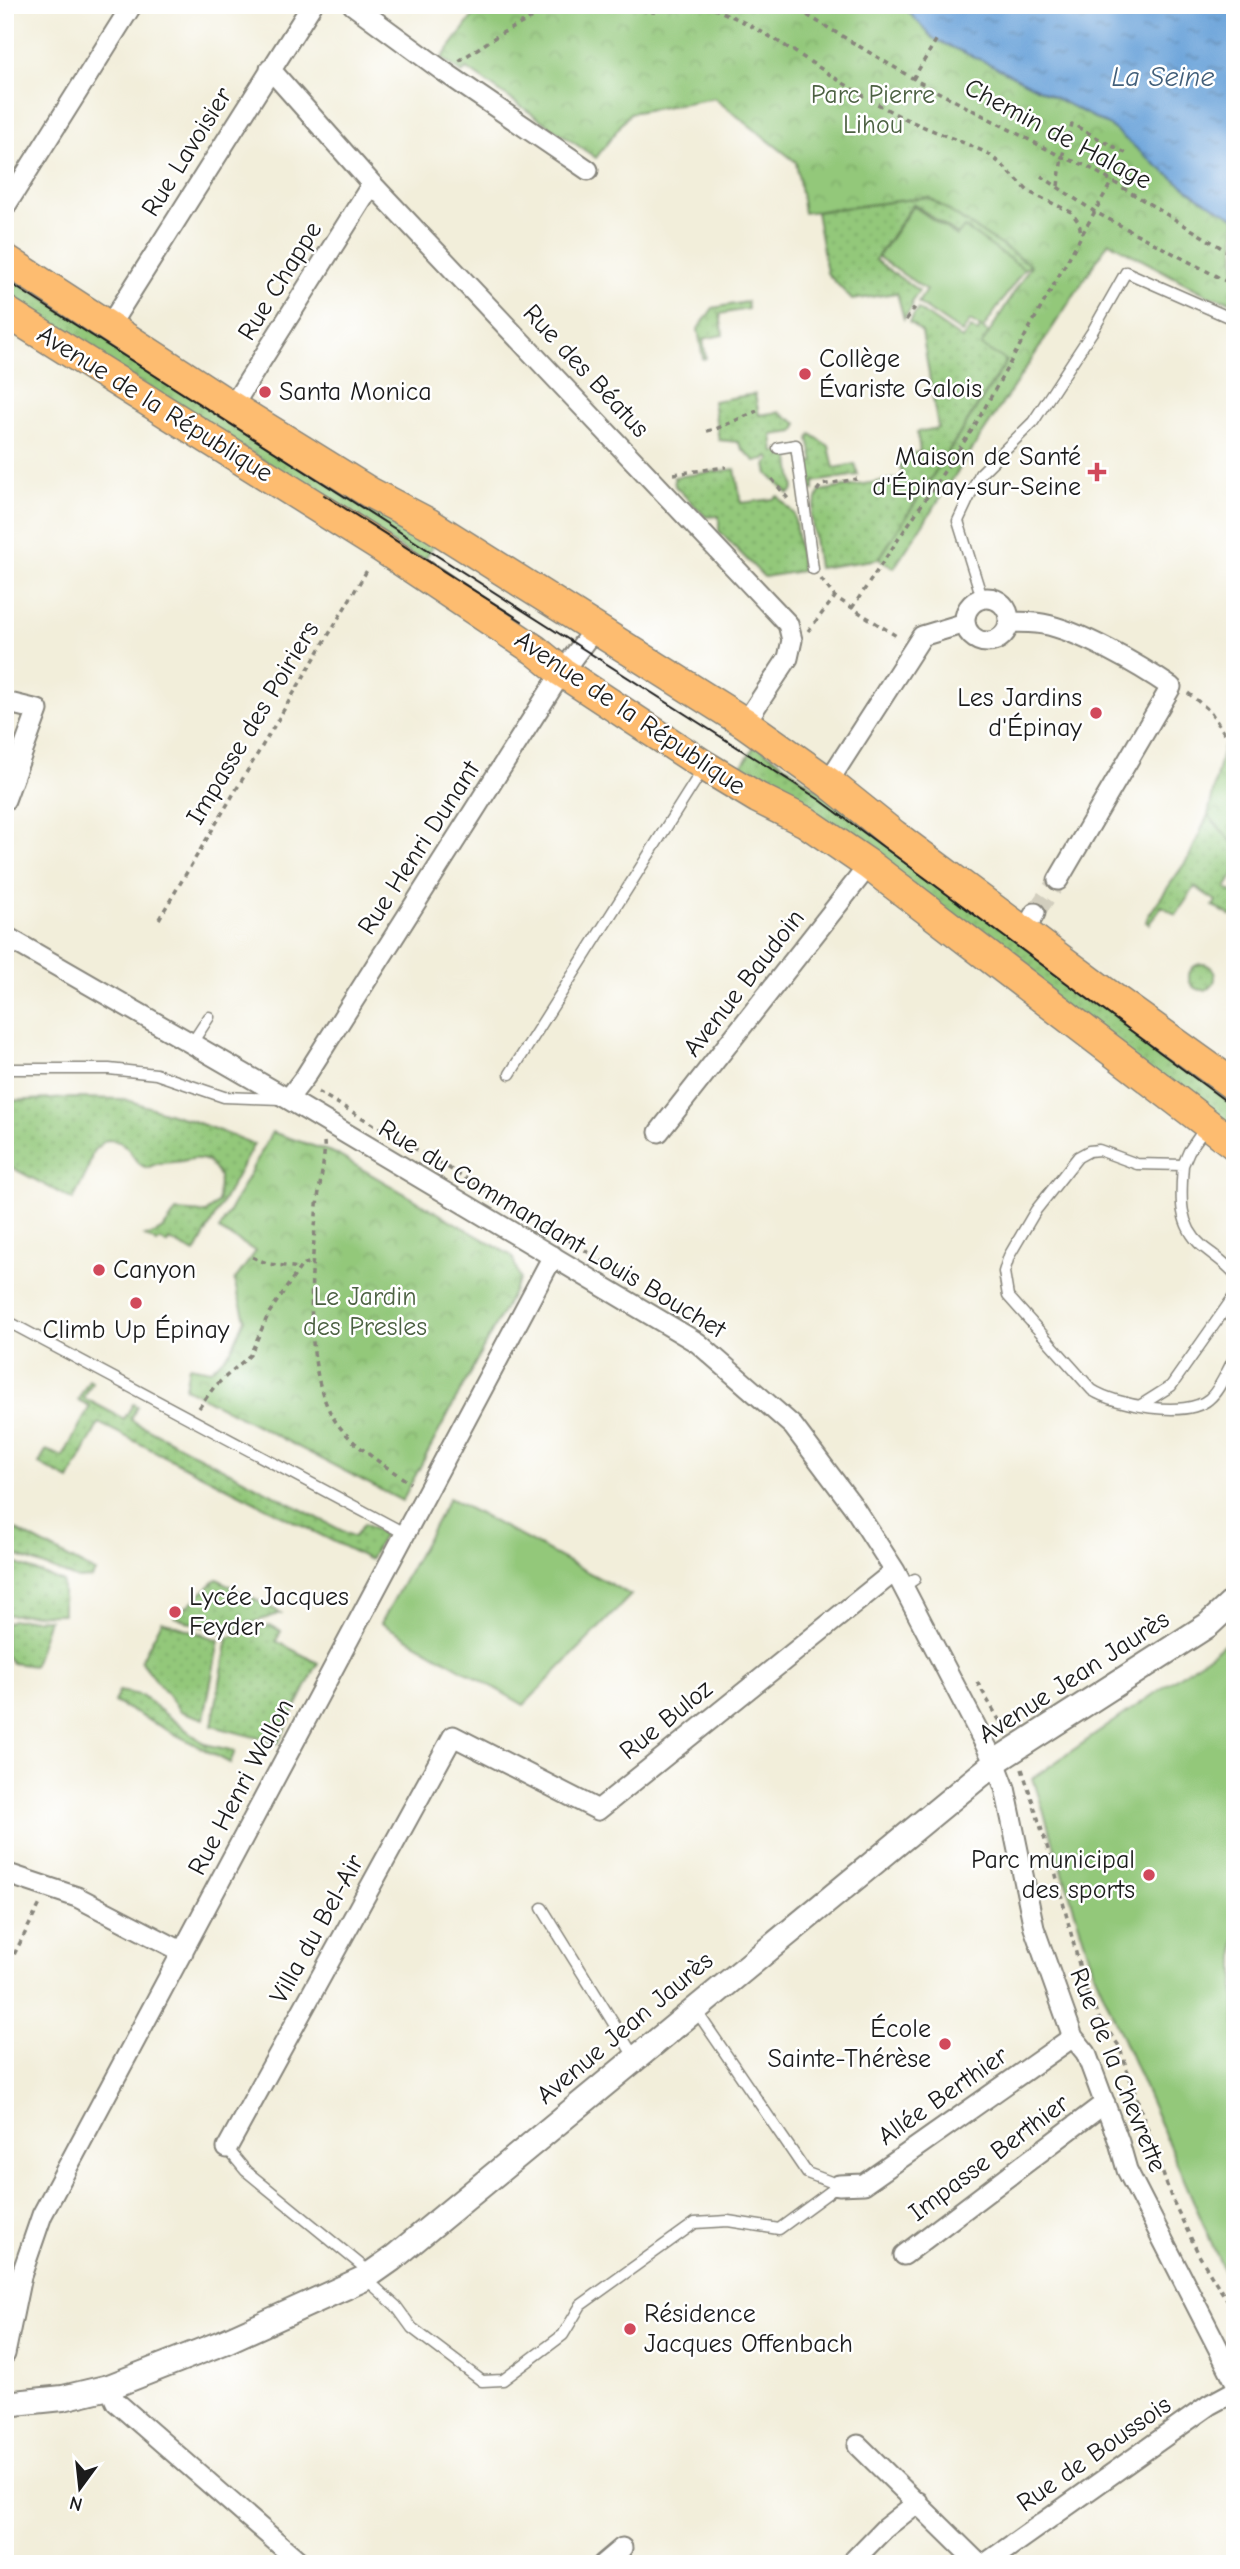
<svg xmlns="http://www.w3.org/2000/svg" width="1240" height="2569" font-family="'Comic Neue',sans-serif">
<defs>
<pattern id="grass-dots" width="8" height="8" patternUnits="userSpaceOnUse" patternTransform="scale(1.75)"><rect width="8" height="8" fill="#93c87a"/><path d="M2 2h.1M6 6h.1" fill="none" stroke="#7eab69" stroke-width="1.8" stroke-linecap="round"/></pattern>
<pattern id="park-crowns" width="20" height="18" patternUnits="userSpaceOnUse" patternTransform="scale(1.75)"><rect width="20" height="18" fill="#93c87a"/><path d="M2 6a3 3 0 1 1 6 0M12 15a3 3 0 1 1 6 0" fill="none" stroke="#7eab69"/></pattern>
<pattern id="water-ripples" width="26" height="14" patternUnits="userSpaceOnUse" patternTransform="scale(1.75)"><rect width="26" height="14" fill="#69a2d9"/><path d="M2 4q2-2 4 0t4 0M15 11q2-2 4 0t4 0" fill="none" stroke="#5683af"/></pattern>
</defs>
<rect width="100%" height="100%" fill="#fff"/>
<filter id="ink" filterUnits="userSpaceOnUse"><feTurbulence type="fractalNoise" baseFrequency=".0143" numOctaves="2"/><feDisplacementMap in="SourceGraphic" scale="14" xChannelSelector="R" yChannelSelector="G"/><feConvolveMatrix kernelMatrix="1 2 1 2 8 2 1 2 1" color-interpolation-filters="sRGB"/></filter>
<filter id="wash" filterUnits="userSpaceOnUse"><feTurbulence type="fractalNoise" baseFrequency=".00686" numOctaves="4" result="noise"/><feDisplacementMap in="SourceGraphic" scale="28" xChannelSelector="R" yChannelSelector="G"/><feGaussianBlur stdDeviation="1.57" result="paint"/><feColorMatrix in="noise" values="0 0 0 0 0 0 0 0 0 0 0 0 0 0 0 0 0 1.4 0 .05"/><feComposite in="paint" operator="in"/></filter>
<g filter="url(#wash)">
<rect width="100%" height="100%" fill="#f2eeda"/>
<path fill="url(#grass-dots)" stroke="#58724b" stroke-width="2" d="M928 197 1031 265 1024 269 964 228 958 235 913 204 875 260 919 291 911 303 913 305 904 319 897 293 852 300 827 273 816 212Z
M5 274 438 539 423 562 5 297Z
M747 302 748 309 720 314 723 335 703 339 706 358 703 359 698 329 713 308Z
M918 309 962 339 971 328 978 332 980 327 989 333 982 346 1007 360 879 559 818 568 811 515 820 491 902 478 899 456 920 452 917 432 938 428 922 332 909 322Z
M755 394 759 415 779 412 798 424 794 432 772 435 774 452H789L794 489 789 494 768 474 766 465 771 459 768 456 765 459 755 461 743 450 738 442 719 440 713 401Z
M811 434 829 446 834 468 855 464 858 475 814 482V490L808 488 805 464 814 462 809 439Z
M735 469 741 503 773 499 778 496 794 514 802 571 764 577 719 531V516L706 517 675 486 674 477Z
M756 744 1235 1099V1133L737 773Z
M1208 815 1235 845V874L1226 888 1235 894V918L1213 906 1216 901 1195 887 1176 915 1162 906 1149 924 1146 922 1148 916 1189 857Z
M1189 977a13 13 0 1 1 26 0a13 13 0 1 1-26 0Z
M74 1098 124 1099 196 1122 254 1144 195 1253 169 1240 167 1244 160 1240 157 1243 145 1236C163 1233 167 1225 176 1211L206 1213 218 1202 219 1176 208 1161C194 1156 188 1161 174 1162 163 1163 158 1162 147 1168 127 1161 135 1140 106 1140L93 1151 87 1172 73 1200 5 1164V1101Z
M89 1380 92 1382 84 1398 124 1419 133 1404 137 1406 131 1420 354 1537 364 1524 384 1534 370 1560 99 1423 69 1480 39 1464 46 1450 63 1457 90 1406 78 1400Z
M5 1524 95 1572 92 1578 78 1579 5 1551Z
M15 1563 63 1582V1614L5 1615V1583Z
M217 1579 281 1613 222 1633 175 1617Z
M49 1619 34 1666 12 1663 5 1655V1624L12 1620Z
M162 1621 219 1640 204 1719 180 1711 141 1661Z
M270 1625 281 1631 276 1641 318 1663 278 1743 212 1726 228 1638Z
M119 1691 140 1695 205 1744 235 1751 230 1763 114 1702Z"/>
<path fill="url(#park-crowns)" stroke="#58724b" stroke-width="2" d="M481 5H902L934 39 992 65 1110 126 1156 165 1200 198 1235 218V302L1209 296 1109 242 894 568 879 559 1007 361 981 346 1031 265 928 197 804 213 796 162 714 98 630 113 596 158 467 69 462 73 442 58Z
M1235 737V845L1208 815 1223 747Z
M272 1132 334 1153 512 1256 520 1279 402 1501 185 1388 189 1366 211 1370 231 1350 245 1319 234 1281 256 1251 219 1230Z"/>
<path fill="#93c87a" stroke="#58724b" stroke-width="2" d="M913 206 957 236 964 227 1024 269 983 329 970 321 962 333 918 303 926 290 878 257Z
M449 1498 631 1595 524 1705 381 1623Z
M1235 1635V2297L1094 1972 1033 1778 1214 1652Z"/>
<path fill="url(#water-ripples)" stroke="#425f7a" stroke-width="2" d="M902 5H1235V218L1200 198 1156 165 1110 126 992 65 934 39Z"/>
</g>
<g filter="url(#ink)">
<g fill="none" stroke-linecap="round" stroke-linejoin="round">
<path stroke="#d2cebe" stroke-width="19" stroke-dasharray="19 10" stroke-linecap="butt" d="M1035 913 1058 880"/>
<defs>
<path id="service" d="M778 448 796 445 813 569
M982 598 958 521 980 474 1033 422 1092 332 1126 272 1235 320
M192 1043 209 1017
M5 1069H109L156 1074 224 1097 281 1099
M510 1074 703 769
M1183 1165 1189 1151 1205 1128
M1235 1274C1226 1263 1213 1255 1202 1246 1177 1224 1181 1194 1183 1165L1137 1164 1099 1150 1089 1151 1078 1157 1036 1210 1009 1256 1004 1272 1008 1296 1092 1390C1115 1405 1186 1419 1209 1399 1220 1390 1227 1370 1235 1357
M5 1320 406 1534
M1141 1405 1171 1386 1235 1295
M903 1587 915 1579
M542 1908 635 2058
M695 2009 807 2173 839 2185
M227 2148 246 2171 372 2274
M365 2278 396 2306 412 2328 482 2381 503 2380 563 2335 581 2305 695 2223 728 2221 779 2229 839 2185"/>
<path id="minor" d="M353 5 443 71 588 170
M270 69 372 184 788 624 792 640 788 658 745 723
M5 207 132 5
M108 328 312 5
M232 407 372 184
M965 620a22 22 0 1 1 44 0a22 22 0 1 1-44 0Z
M1010 622C1021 622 1032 622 1043 624 1080 631 1139 665 1171 687L1058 880
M5 702 38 710 5 800
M828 782 922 636 965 623
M1024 932 1035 913
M5 936 288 1099 698 1343 793 1426 853 1506 895 1571 997 1767 1005 1788 1034 1928 1073 2037 1086 2053 1119 2142 1127 2170 1235 2381
M288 1099 305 1077 562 672 595 628
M659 1132 869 865
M5 1873 77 1897 183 1952
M227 2148 453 1736 598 1810 895 1571
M839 2185 864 2184 1073 2037
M904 2255 1105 2103
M5 2354 21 2276 42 2215 553 1256
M109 2387 116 2402 302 2564
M858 2445 979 2564
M603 2564 622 2548
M850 2564 884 2529 918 2502
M985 2564 1209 2405 1235 2391"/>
<path id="tertiary" d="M5 2404 63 2398 109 2387 224 2342 365 2278 392 2259 1001 1758 1208 1625 1235 1600"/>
<path id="primary" d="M5 259 232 407 369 492 428 523 745 723 828 782 894 835 1103 991 1235 1086
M5 311 381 547 535 650 562 672 705 766 758 798 806 822 869 865 1235 1145"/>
</defs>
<use href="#service" stroke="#87857b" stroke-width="13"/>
<use href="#minor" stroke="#87857b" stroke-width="23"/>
<use href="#tertiary" stroke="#87857b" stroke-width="28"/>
<use href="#primary" stroke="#87857b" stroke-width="33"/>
<path stroke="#87857b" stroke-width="3.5" stroke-dasharray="5 5" stroke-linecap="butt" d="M633 5 647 12H654L661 5
M704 5C769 28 823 74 883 107 915 126 953 137 987 153L1001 164 1029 192 1071 212 1079 223 1081 233
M790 5 919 82 1062 157 1087 166 1235 256
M459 61 500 34 558 5
M913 79 938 37
M1041 176 1095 212 1235 286
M1058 186 1062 157 1072 124 1129 155
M906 320 916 306
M707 431 716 429 757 411
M674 474 726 467
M772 479 789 500
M817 491 821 485 857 479
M821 579 835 597
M852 608 974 427 1112 181
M808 631 835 597 898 637
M1188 693 1210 711 1230 742 1235 746
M159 919 369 567
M318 1092 500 1198 630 1278
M324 1142C326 1160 317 1196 316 1216 311 1272 303 1375 336 1422 354 1447 384 1465 410 1483
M252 1257 269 1264 300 1268
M199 1408 214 1387 250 1355 269 1313 302 1265 311 1262
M977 1682 1005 1730
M1022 1769 1055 1871 1085 1988 1099 2018 1119 2046 1171 2197 1200 2257 1235 2313
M5 1972 40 1904"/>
<use href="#service" stroke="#fff" stroke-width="10"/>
<use href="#minor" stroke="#fff" stroke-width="19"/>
<use href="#tertiary" stroke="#fff" stroke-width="24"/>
<use href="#primary" stroke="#fdbc70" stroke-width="30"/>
<path stroke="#1c1c1c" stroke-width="2" d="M5 280 820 800 1235 1108
M324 495 522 621"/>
</g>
</g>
<g fill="#d1495b" stroke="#fff" stroke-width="2.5">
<circle cx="805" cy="374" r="7"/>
<circle cx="265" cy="392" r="7"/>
<path d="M1093.5 461.5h7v7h7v7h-7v7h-7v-7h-7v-7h7z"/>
<circle cx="1096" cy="713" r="7"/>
<circle cx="99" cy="1270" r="7"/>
<circle cx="136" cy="1303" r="7"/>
<circle cx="175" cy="1612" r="7"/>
<circle cx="1149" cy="1875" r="7"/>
<circle cx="945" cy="2044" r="7"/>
<circle cx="630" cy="2329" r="7"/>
</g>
<g text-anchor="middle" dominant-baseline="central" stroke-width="5" stroke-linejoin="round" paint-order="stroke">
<g font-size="26" fill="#4c6142" stroke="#fff">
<text x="873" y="95">Parc Pierre<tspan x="873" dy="30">Lihou</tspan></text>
<text x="365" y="1297">Le Jardin<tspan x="365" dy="30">des Presles</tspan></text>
</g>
<g font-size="26" fill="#1c1c1c" stroke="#fff">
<text transform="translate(1058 134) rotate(28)">Chemin de Halage</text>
<text transform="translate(187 152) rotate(-58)">Rue Lavoisier</text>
<text transform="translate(280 281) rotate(-58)">Rue Chappe</text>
<text transform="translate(586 371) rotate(47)">Rue des Béatus</text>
<text transform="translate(155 404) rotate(32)">Avenue de la République</text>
<text transform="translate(630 713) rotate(34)">Avenue de la République</text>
<text transform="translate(253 723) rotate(-59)">Impasse des Poiriers</text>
<text transform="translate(419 848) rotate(-57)">Rue Henri Dunant</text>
<text transform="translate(744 983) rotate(-52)">Avenue Baudoin</text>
<text transform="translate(552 1229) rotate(31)">Rue du Commandant Louis Bouchet</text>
<text transform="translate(1074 1677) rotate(-33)">Avenue Jean Jaurès</text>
<text transform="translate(666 1720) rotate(-39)">Rue Buloz</text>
<text transform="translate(241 1787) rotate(-62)">Rue Henri Wallon</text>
<text transform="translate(317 1929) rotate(-61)">Villa du Bel-Air</text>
<text transform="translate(625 2028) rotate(-40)">Avenue Jean Jaurès</text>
<text transform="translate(1118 2070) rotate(68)">Rue de la Chevrette</text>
<text transform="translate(943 2096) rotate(-35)">Allée Berthier</text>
<text transform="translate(989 2158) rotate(-37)">Impasse Berthier</text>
<text transform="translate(1094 2454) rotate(-35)">Rue de Boussois</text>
</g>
<g font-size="26" fill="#1c1c1c" stroke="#fff" text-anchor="start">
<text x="819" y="359">Collège<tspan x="819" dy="30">Évariste Galois</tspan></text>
<text x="279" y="392">Santa Monica</text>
<text x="1081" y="457" text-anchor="end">Maison de Santé<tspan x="1081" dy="30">d'Épinay-sur-Seine</tspan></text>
<text x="1082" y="698" text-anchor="end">Les Jardins<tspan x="1082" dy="30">d'Épinay</tspan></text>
<text x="113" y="1270">Canyon</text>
<text x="136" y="1330" text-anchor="middle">Climb Up Épinay</text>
<text x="189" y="1597">Lycée Jacques<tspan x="189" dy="30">Feyder</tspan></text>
<text x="1135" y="1860" text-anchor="end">Parc municipal<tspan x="1135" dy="30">des sports</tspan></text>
<text x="931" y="2029" text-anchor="end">École<tspan x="931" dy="30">Sainte-Thérèse</tspan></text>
<text x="644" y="2314">Résidence<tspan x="644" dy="30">Jacques Offenbach</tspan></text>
</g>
<g font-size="28" font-style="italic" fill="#425f7a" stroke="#fff">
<text x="1163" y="77">La Seine</text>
</g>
</g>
<rect width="1240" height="2569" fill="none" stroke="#fff" stroke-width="28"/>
<g transform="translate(80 2488) rotate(195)" stroke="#ffffff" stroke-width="5" paint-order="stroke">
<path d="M0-5L12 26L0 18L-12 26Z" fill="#1c1c1c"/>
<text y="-10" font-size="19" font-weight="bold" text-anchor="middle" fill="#1c1c1c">N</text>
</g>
</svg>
